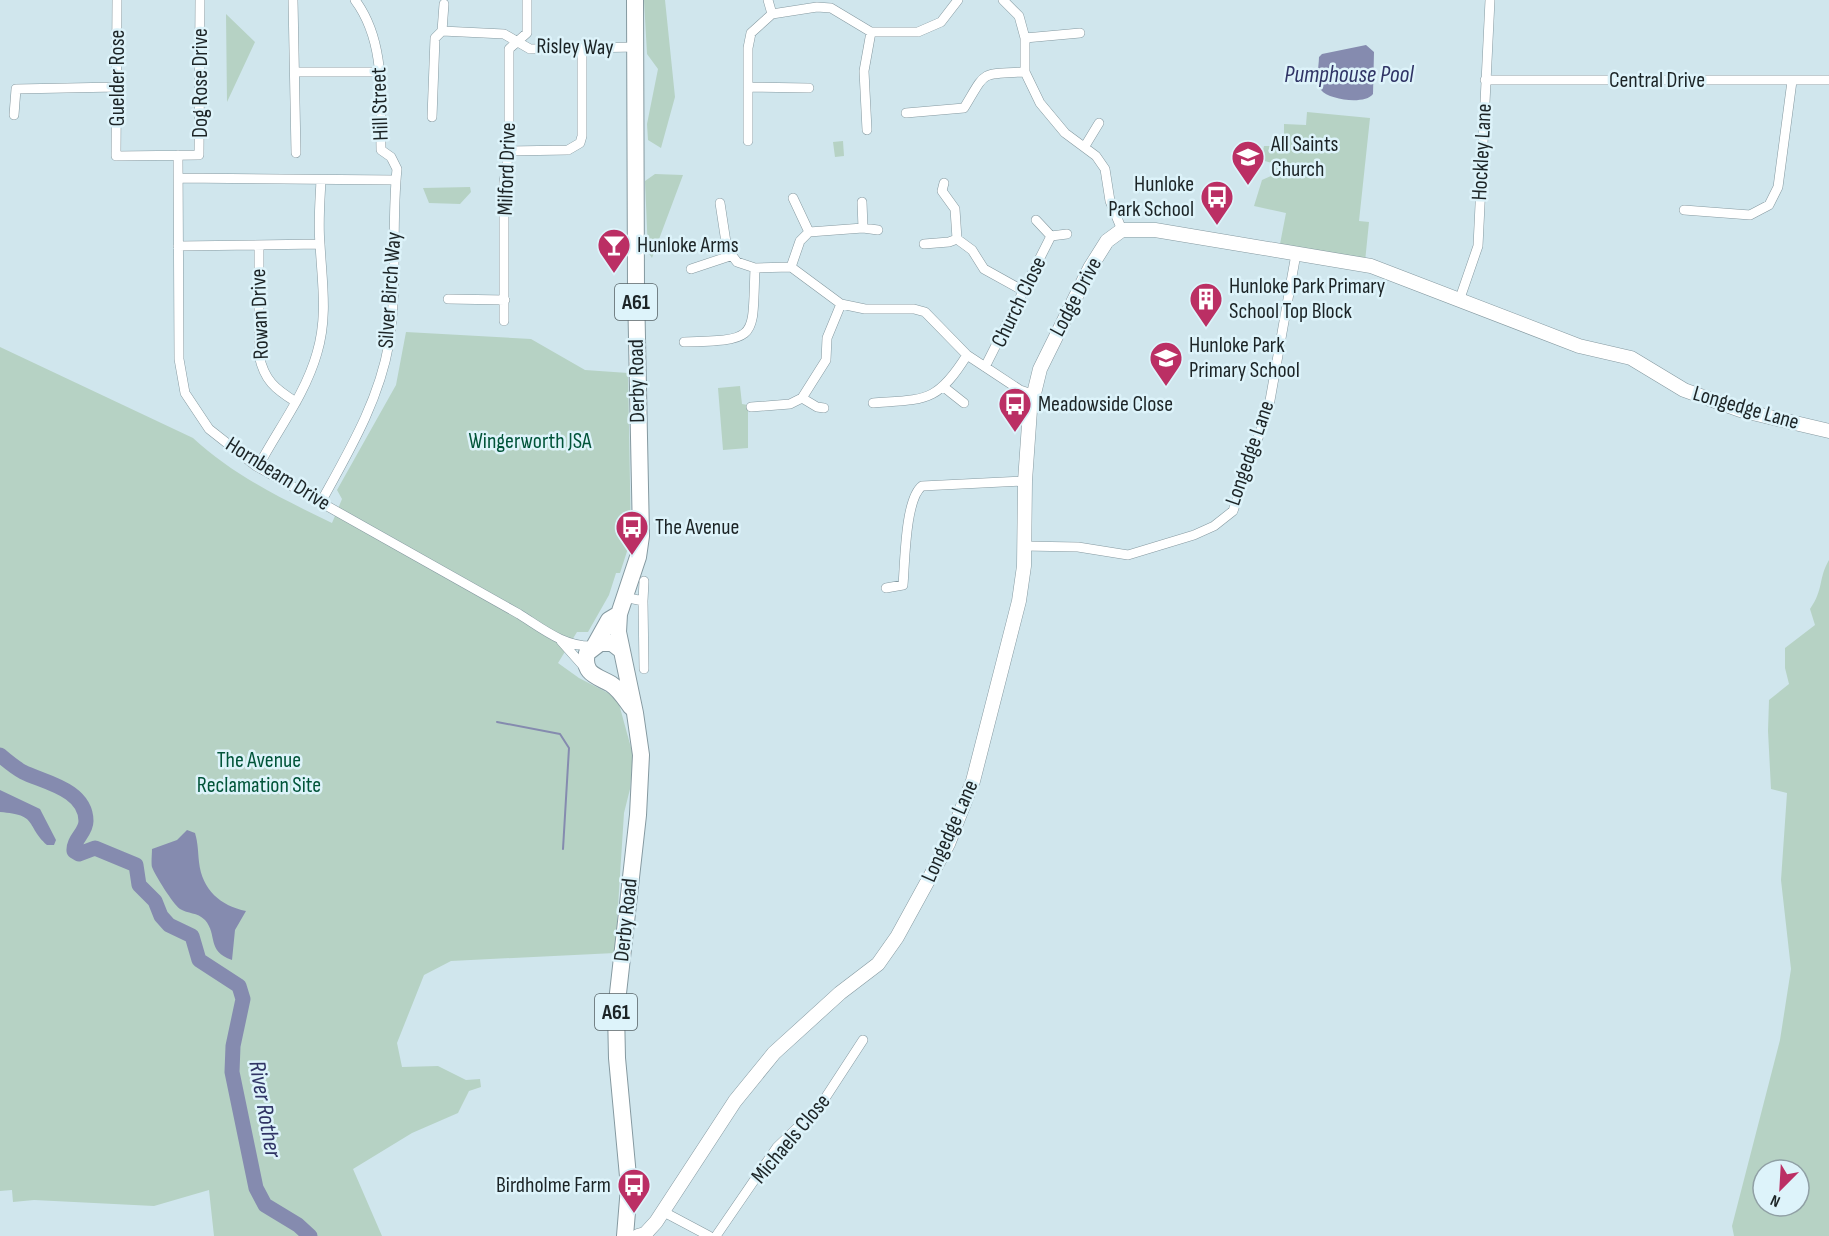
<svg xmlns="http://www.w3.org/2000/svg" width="1829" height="1236" font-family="'Sofia Sans Condensed',sans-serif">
<rect width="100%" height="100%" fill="#d0e6ed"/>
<path fill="#b6d2c4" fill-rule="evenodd" d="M644 0H665L675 97 661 148 648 140 647 124 658 69 647 54Z
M226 14 255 42 227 102Z
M1307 112 1370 118 1359 221 1369 222 1365 262 1280 244 1286 213 1254 206 1262 180 1273 175 1276 164 1261 160 1264 146H1284V124L1306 125Z
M843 141 844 156 835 157 833 142Z
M655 174 683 175 652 258 648 252 645 181Z
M470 187 471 192 460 204 429 203 423 188Z
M406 332 531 339 585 370 628 373 631 539 620 573H616L609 595 588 632H577L558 663 579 678 610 694 619 704 633 755 630 789 624 813 615 953 451 961 424 975 397 1043 402 1067 438 1066 466 1080 480 1079 481 1087 469 1091 458 1113 412 1133 353 1169 382 1236H214L209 1190 154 1206 34 1200 13 1202 12 1190 0 1191V347L193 438C233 475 282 499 332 523L342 499 337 490 396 385Z
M740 386 742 404 748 405V448L723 450 718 388Z
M1829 560V1236H1734L1732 1226 1780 1040 1791 969 1781 880 1787 793 1771 789 1768 731 1769 700 1789 684 1785 668V648L1815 625 1810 609C1824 589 1818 579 1829 560ZM1763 1170H1799V1206H1763Z"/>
<path fill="#858baf" d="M1366 45 1374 52 1373 94C1365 105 1329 100 1321 90 1315 83 1319 66 1319 57L1322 54Z
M0 790 40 809 56 840 54 845H47C25 825 39 815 0 812Z
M187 830 195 833C198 843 198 852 199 862 202 890 221 906 246 911L235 930 232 960C206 951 218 935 205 920 197 912 188 914 180 909 173 904 155 875 152 867 151 863 152 854 152 849L177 840Z"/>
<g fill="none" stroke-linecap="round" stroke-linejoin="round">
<path stroke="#858baf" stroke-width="2" d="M497 722 560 734 569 748 563 849"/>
<path stroke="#858baf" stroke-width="15" d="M0 755C7 761 14 767 23 772 43 782 86 789 86 821 86 833 73 839 74 851L79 854 95 848 136 865 139 885 155 901 161 916 169 925 192 936 199 960 239 986 243 999 233 1046 232 1072 256 1188 265 1205 298 1225 310 1236"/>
<defs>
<path id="street" d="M117 0 116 156 199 155 200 0
M293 0 296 153
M768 0 772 14
M1003 0 1019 16 1025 38V72L1040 103 1065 133 1096 156 1105 169 1110 201 1122 230
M442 31 444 4
M1025 38 1080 33
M295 72H380
M1485 80H1829
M748 87 809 88
M906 113 964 108C987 70 979 74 1025 72
M14 115 16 89 117 87
M432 117 435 38 442 31 504 34 530 49 636 47
M867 130 864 71 871 32
M748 141V48L751 33 772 14 817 7 831 8 871 32H918L941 22 958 0
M1085 146 1099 123
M509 151 568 150 580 143 582 136V48
M178 155 179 359 185 393 209 429 256 466 519 614C543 629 564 647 593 646
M178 178 396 180
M944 183 942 191 955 209 957 239 972 250 984 269 1022 290
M793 198 809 232 863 228 862 202
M720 203 727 249 737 262 755 268 791 267 841 304 865 309H914L925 312 967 355 1020 390 1032 394
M1684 210 1750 215 1769 205 1778 187 1792 81
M863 228 878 230
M1051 236 1067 234
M924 244 949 242 957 239
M178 246 320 244
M259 246V355C264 380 275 389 296 402
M791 267 800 241 809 232
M691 269 730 256
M448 299 505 300
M1459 301 1478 246 1490 0
M504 321V182L509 151V49L527 33V0
M684 342C760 340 752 339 755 268
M985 367 1051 236 1036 220
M945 388 964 403
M802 398 826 360 827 338 841 304
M873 403C926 399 937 403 967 355
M751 407 790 404 802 398 817 407 824 408
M258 467C278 429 305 395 317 353 328 316 322 282 320 244 318 223 320 201 321 180
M321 502C349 451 379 401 389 343 398 286 391 226 397 169L391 157 381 150C380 100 387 43 355 0
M1024 546 1078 547 1128 555 1194 535 1214 526 1233 511 1269 406 1296 254
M886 588 903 585C905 563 905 499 922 486L1025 481
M624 597 643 601 644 669
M643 601 644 581
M561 641 585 668
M662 1211 709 1236
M716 1236 777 1147 820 1106 863 1040"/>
<path id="secondary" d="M638 1236 645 1234 656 1222 735 1101 774 1053 840 993 878 964 897 937 948 844 973 781 1019 601 1024 566 1025 481 1030 410 1040 369 1090 268 1107 241 1122 230H1155L1371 266 1579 346 1631 358 1684 390 1740 410 1829 431"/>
<path id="highway" d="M595 645 609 620 619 614
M621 650 612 643H600L587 653C582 674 597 676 611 684 620 690 625 699 631 707
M625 1236 629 1187 617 1058 616 1011 638 815 641 755 635 713 618 632 619 614 638 557 641 536 636 289 635 0"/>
</defs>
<use href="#street" stroke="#8599a0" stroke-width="10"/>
<use href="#secondary" stroke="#8599a0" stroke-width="15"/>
<use href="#highway" stroke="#8599a0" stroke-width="18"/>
<use href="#street" stroke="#fff" stroke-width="9"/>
<use href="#secondary" stroke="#fff" stroke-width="14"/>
<use href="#highway" stroke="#fff" stroke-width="16"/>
</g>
<defs>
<symbol id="school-pin" viewBox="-11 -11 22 30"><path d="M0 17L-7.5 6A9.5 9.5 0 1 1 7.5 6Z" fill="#bb2f64" stroke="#ddf3fa"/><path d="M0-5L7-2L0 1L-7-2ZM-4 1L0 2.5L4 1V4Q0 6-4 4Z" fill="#fff"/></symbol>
<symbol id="bus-pin" viewBox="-11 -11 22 30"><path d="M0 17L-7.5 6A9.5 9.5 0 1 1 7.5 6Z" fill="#bb2f64" stroke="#ddf3fa"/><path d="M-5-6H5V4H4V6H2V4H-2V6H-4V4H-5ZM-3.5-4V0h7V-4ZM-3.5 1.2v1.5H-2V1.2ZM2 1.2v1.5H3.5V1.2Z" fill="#fff"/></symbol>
<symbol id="bar-pin" viewBox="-11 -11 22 30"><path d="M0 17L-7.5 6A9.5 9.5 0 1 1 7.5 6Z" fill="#bb2f64" stroke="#ddf3fa"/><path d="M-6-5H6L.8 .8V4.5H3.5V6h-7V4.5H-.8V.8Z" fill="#fff"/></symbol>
<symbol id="building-pin" viewBox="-11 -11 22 30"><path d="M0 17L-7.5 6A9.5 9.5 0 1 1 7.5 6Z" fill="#bb2f64" stroke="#ddf3fa"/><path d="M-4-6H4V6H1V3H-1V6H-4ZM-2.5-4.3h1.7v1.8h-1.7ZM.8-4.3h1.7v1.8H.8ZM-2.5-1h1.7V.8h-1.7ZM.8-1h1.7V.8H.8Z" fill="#fff"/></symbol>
</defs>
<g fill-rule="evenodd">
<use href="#school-pin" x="1229" y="138" width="38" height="52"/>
<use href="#bus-pin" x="1198" y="178" width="38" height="52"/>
<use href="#bar-pin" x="595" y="226" width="38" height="52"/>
<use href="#building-pin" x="1187" y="280" width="38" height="52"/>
<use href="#school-pin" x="1147" y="339" width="38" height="52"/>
<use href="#bus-pin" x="996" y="385" width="38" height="52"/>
<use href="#bus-pin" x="613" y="508" width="38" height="52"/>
<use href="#bus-pin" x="615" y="1166" width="38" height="52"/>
</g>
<g text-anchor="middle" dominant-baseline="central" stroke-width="5" stroke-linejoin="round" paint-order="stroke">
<g fill="#ddf3fa" stroke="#566266" stroke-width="1.5">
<rect x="615" y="284" width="42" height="36" rx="4.5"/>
<rect x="595" y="994" width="42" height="36" rx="4.5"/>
</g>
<g font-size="21" font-weight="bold" fill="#1c2426">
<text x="636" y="302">A61</text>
<text x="616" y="1012">A61</text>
</g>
<g font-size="22" fill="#1c2426" stroke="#ddf3fa">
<text transform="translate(575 47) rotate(1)">Risley Way</text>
<text transform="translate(117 78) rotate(-90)">Guelder Rose</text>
<text x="1657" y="80">Central Drive</text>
<text transform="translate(200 83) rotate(-90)">Dog Rose Drive</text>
<text transform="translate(380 104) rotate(-92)">Hill Street</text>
<text transform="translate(1482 152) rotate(-87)">Hockley Lane</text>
<text transform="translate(507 169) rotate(-88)">Milford Drive</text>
<text transform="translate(390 290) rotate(-86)">Silver Birch Way</text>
<text transform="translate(1076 297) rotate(-62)">Lodge Drive</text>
<text transform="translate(1019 302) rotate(-64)">Church Close</text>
<text transform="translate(260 314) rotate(-92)">Rowan Drive</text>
<text transform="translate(637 381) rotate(-91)">Derby Road</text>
<text transform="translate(1746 408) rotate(16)">Longedge Lane</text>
<text transform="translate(1250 453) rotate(-71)">Longedge Lane</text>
<text transform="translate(278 474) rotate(32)">Hornbeam Drive</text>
<text transform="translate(950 831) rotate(-66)">Longedge Lane</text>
<text transform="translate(626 920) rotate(-84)">Derby Road</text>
<text transform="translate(791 1139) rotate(-50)">Michaels Close</text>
</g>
<g font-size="22" fill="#1c2426" stroke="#ddf3fa" text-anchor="start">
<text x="1271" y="144">All Saints<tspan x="1271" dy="25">Church</tspan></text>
<text x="1194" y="184" text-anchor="end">Hunloke<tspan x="1194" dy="25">Park School</tspan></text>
<text x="637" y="245">Hunloke Arms</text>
<text x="1229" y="286">Hunloke Park Primary<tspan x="1229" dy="25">School Top Block</tspan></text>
<text x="1189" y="345">Hunloke Park<tspan x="1189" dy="25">Primary School</tspan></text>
<text x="1038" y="404">Meadowside Close</text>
<text x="655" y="527">The Avenue</text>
<text x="611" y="1185" text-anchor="end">Birdholme Farm</text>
</g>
<g font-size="22" fill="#015439" stroke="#ddf3fa">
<text x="530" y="441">Wingerworth JSA</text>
<text x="259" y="760">The Avenue<tspan x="259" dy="25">Reclamation Site</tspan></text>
</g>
<g font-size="24" font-style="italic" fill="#303465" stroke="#ddf3fa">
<text x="1349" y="74">Pumphouse Pool</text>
<text transform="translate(265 1109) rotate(80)">River Rother</text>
</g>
</g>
<g transform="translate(1781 1188) rotate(204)"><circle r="28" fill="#ddf3fa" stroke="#90a0a5" stroke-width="1.5"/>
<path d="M0-4.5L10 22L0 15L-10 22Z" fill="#bb2f64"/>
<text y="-9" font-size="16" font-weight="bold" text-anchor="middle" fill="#1c2426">N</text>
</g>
</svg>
